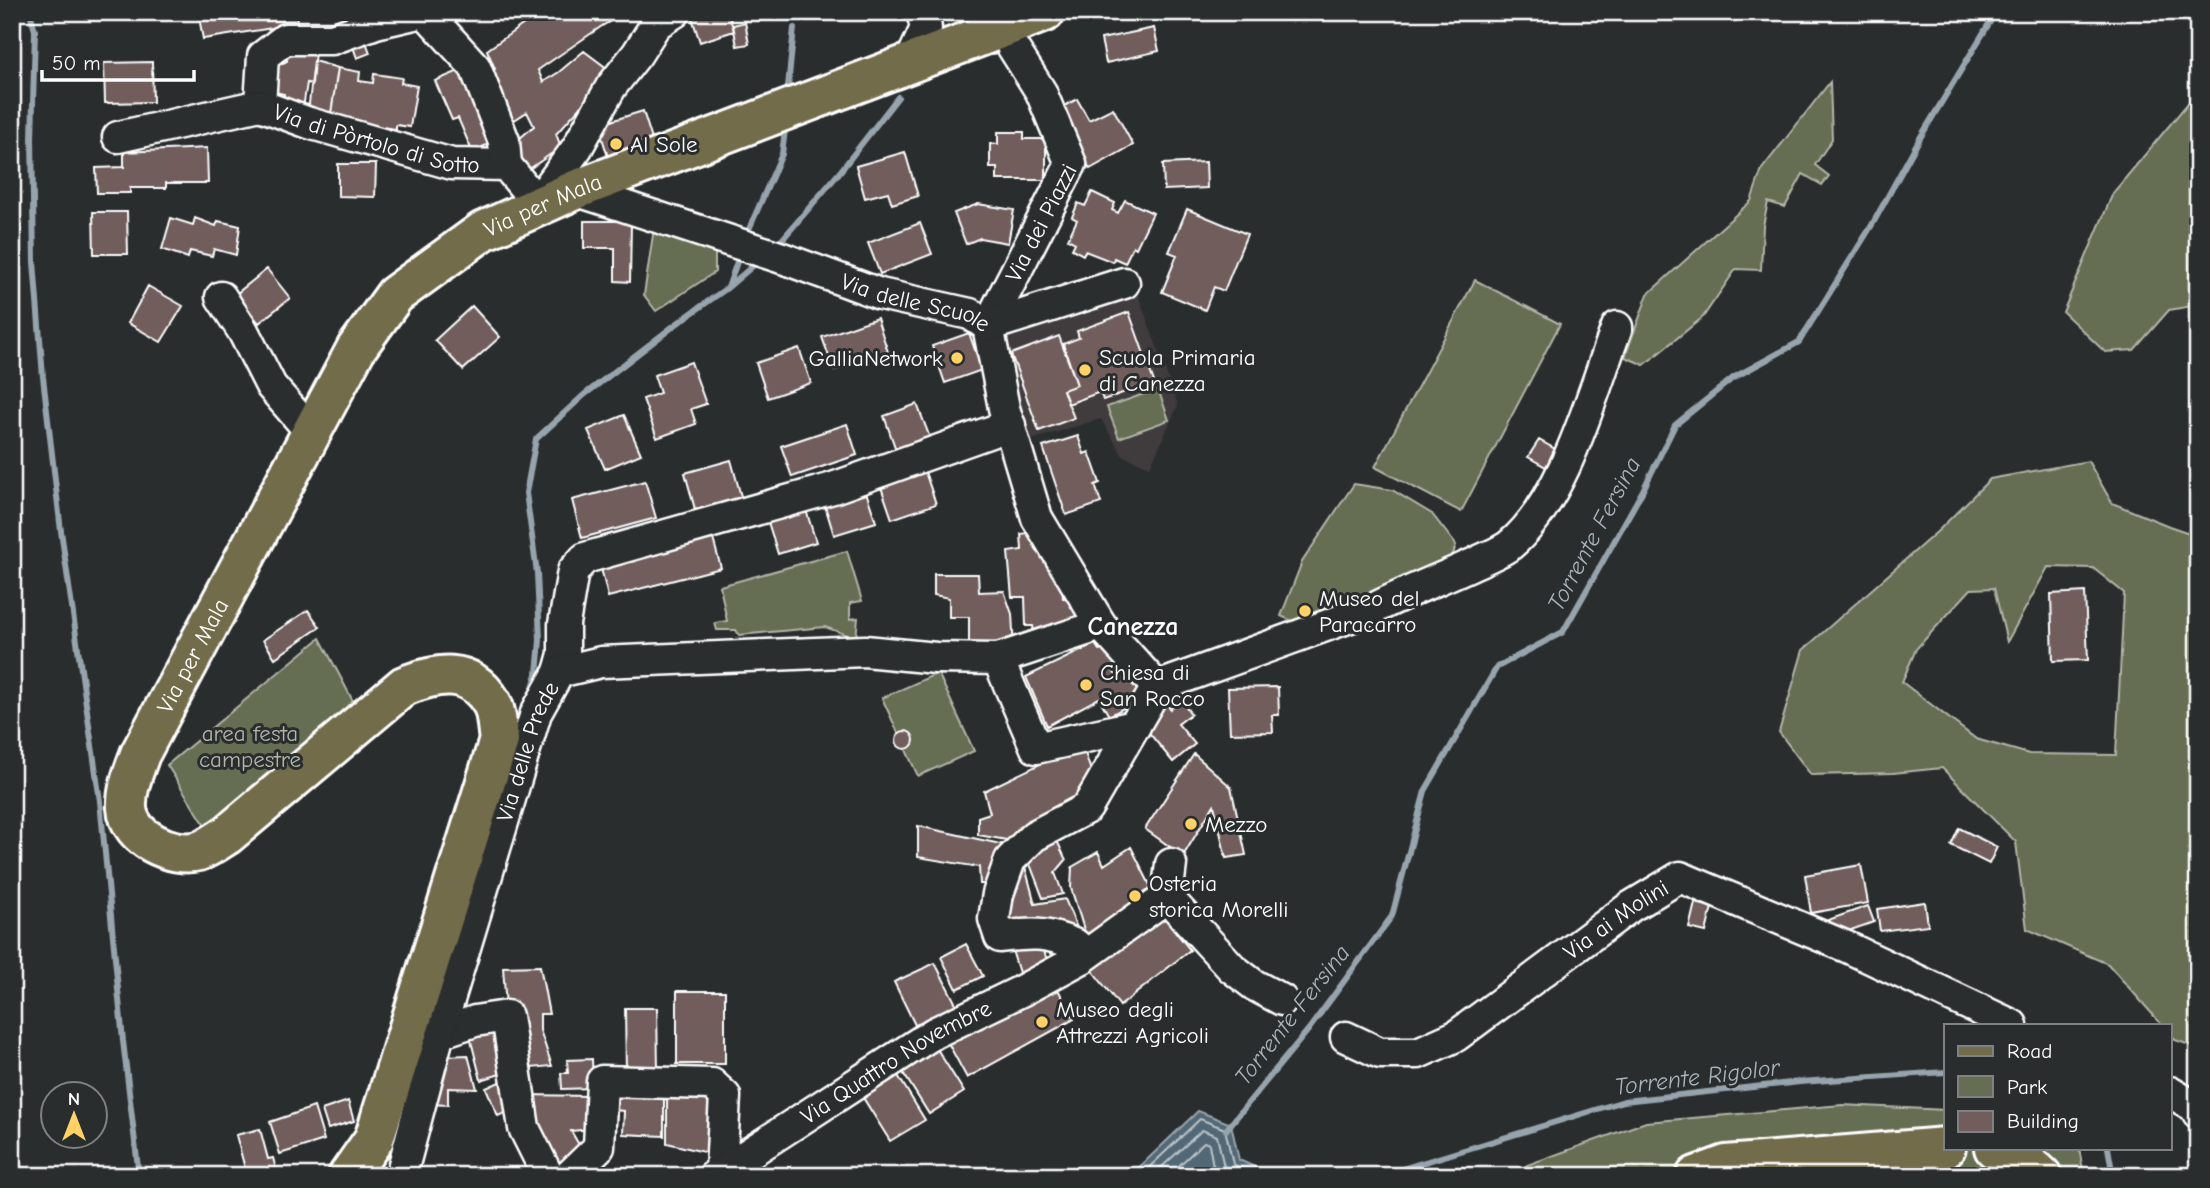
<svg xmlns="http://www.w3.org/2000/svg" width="2210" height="1188" font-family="'Comic Neue',sans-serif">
<rect width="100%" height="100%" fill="#2a2d2e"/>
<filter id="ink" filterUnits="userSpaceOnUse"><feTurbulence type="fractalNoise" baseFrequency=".0143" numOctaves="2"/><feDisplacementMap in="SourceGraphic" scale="14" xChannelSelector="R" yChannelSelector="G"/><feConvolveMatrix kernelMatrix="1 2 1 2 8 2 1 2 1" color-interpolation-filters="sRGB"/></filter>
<g filter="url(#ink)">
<path fill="#3f3b3c" d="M1136 289 1178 405 1150 467 1123 456 1101 419 1024 442 996 335Z"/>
<path fill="#656d53" stroke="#b2b6a9" stroke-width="2" fill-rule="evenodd" d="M1830 82 1832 139 1815 165 1829 176 1822 185 1803 174 1785 207 1768 202 1763 226 1761 270 1736 269 1703 317 1644 365 1625 357 1648 294 1751 201 1762 169Z
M2198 91V305L2169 310 2134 350 2105 352 2063 312 2113 193Z
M654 228 715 247V272L656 311 644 295Z
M1475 280 1560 324 1461 512 1375 467Z
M1158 389 1169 420 1119 438 1107 407Z
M2088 461 2112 503 2169 526 2198 536V1048L2175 1040 2170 1034V1025H2162L2108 964 2027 929 2016 842 1942 768 1893 773 1811 775 1779 732 1803 650 1939 530 1990 479ZM2048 567 2093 568 2124 593 2116 755 2029 754 1976 739 1902 682 1916 649 1971 589 1994 588 2007 642Z
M1354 484 1392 490 1432 514 1456 545 1450 563 1300 625 1281 616 1302 562Z
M847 551 862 601 850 603V619L858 618 856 638 825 627 739 635 736 630H717L715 623 727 621 720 586Z
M320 638 354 703 207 828 167 765Z
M938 673 974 751 918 776 882 698Z
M1842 1105 1946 1110V1148H2079L2084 1176H1515L1527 1165 1646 1122Z"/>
<path fill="#526876" stroke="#97a4ad" stroke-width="2" d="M1198 1111 1231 1124 1239 1160 1275 1176H1130Z"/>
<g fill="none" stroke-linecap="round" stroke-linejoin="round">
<path stroke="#bac3c8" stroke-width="2" d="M1140 1176 1200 1119 1225 1129 1233 1164 1257 1176
M1152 1176 1202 1130 1217 1136 1224 1167 1234 1176
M1168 1176 1204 1142 1209 1144 1213 1166 1217 1176"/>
<path stroke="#97a4ad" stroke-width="6" d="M30 12 35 31 32 139 34 262 43 377 61 531 100 801 123 1041 139 1176
M787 96 794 28
M746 236 782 154 785 130
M775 248 839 173 898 97
M729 285 740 253
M530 697 537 674 540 640 537 573 526 493 536 439 584 395 675 325 727 288 761 259
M1226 1130 1309 1029 1392 916 1425 791 1497 667 1563 632 1642 492 1675 425 1733 378 1799 342 1872 225 1920 138 1996 12
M2108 1148 2113 1176
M1379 1176 1624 1101 1800 1082 1946 1072"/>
</g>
<path fill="#705d5c" stroke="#fff" stroke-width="2" d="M198 12H296L297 24 203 39Z
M541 12H627L602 26 538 70 543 82 559 72 584 51 612 72 556 134 561 147 525 172 512 145 534 126 527 112 508 124 486 76 495 69 487 50Z
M690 12H728L734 31 700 42Z
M745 22 749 44 737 46 733 25Z
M1154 28 1159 51 1106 63 1101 39Z
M365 39 370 53 357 58 352 44Z
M315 51 312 84 307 83 303 108 284 105V94L275 92V67L287 61V56Z
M314 61 338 68 330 120 308 112Z
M152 62 153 102 105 103 104 63Z
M338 68 360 72 359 81 373 83 374 74 402 78 401 83 417 86 410 127 396 125V129L330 120Z
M466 68 497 141 472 151 458 118 452 120 435 81Z
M1077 99 1089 120 1113 108 1133 145 1090 169 1057 110Z
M643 111 654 146 609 160 598 125Z
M998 132H1024V139H1046V180H997V168H990V144H998Z
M207 148 208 183H166V188H130V193H97L96 168 124 167V152Z
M905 152 918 196 892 204 888 192 865 198 856 166Z
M1206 162 1207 188 1164 190 1163 164Z
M338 164H376L375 197 338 196Z
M1092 192 1115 203 1112 210 1118 213 1125 200 1153 213 1136 248 1133 246 1125 263 1114 258 1113 262 1085 251 1083 255 1072 249 1075 243 1068 239 1077 220 1072 217 1078 203 1085 206Z
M978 204 1014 210 1008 243 980 238 966 244 954 213Z
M1187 209 1247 234 1224 291 1214 287 1205 310 1162 292 1177 255 1169 252Z
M93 212H127L128 254H94Z
M171 218 193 225 195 218 216 226 218 221 240 226 236 255 214 249 212 256 190 251 188 258 162 249Z
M584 221H631L630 282 615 281V248H584Z
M920 223 932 254 880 274 868 243Z
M267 269 290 298 259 323 236 294Z
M148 286 183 306 161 342 128 323Z
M472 306 500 337 463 370 435 340Z
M1129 312 1154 382 1103 400 1100 392 1068 404 1063 390 1077 385 1063 344 1079 338 1077 331Z
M877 318 888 352 834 370 822 337Z
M969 333 982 370 945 383 932 346Z
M1059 336 1077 385 1063 390 1074 418 1039 431 1011 354Z
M799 348 811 383 768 398 756 363Z
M691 362 706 404 691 409 696 424 657 438 643 399 660 393 654 375Z
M917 404 930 438 896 450 884 416Z
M624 415 641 454 605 469 588 430Z
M847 424 857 455 792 477 781 446Z
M1078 436 1084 454 1089 452 1100 483 1095 485 1101 503 1066 515 1043 447Z
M1539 440 1555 449 1546 467 1528 457Z
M2198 443V471L2193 470Z
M731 460 742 500 696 513 685 473Z
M924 469 936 504 892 519 880 484Z
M645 481 656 518 582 538 572 500Z
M866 492 876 522 834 535 825 506Z
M806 510 816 542 778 554 768 522Z
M1041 531 1061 577 1063 598H1080L1092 622 1035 643 1033 626H1026L1025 597H1012L1008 552 1022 550 1021 534Z
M712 535 721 568 608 597 600 564Z
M934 574H978L979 592 1004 591 1012 614 1014 649H969V617H949V598L934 595Z
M2085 592 2088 660 2053 661 2051 594Z
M308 610 320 627 275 658 263 640Z
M1095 644 1099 650 1108 645 1121 663 1111 668 1120 681 1129 675 1144 689 1142 698 1109 716 1099 698 1047 726 1026 677Z
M1121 663 1129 675 1120 681 1111 668Z
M1278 687 1279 715H1272L1273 732 1230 733 1228 688Z
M1181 700 1191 714 1178 724 1195 744 1173 762 1141 723 1166 703 1170 709Z
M896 740a9 9 0 1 1 18 0a9 9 0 1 1-18 0Z
M1082 744 1096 786 1021 827 1018 842 978 835V817L990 813 984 791Z
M1194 754 1231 787 1246 855 1226 858 1214 805 1183 856 1145 829Z
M918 826 1005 845 999 884H980L979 867 918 857Z
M1959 828 1997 847 1989 864 1951 845Z
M1053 832 1066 860 1055 873 1063 894 1043 898 1025 851Z
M1131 847 1155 895 1087 939 1071 888 1072 867 1098 852 1104 865Z
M1024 863 1035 904 1065 899 1077 928 1056 932 1007 930 1012 867Z
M1861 865 1868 903 1811 913 1805 875Z
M1925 902 1928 925 1880 931 1877 909Z
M1695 903 1712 907 1706 932 1689 928Z
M1868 906 1874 922 1834 936 1828 920Z
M1158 910 1190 950 1120 1006 1088 965Z
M1040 938 1049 967 1020 976 1011 947Z
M966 944 983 976 957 989 941 957Z
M935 963 957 1006 916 1027 894 982Z
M540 966 549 1014H540V1030L552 1066 521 1069 506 1007 503 967Z
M1054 982 1074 1019 967 1078 947 1041Z
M677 991H725V1064H677Z
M625 1008H657L658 1071 626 1072Z
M504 1024 513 1070 481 1080 469 1033Z
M932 1041 964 1092 929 1114 897 1063Z
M468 1055 477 1089 448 1088V1105L430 1104V1076L445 1074V1056Z
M592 1059 593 1088 562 1089 561 1073H568L567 1060Z
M897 1074 925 1120 890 1141 862 1096Z
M506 1079 519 1107 498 1116 486 1088Z
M612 1088 664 1095V1136L623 1134 624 1111 613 1110Z
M524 1095 591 1096 590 1129 571 1131 582 1150 555 1176Z
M667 1095 712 1097 708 1153 667 1143Z
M348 1101 354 1121 328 1129 322 1110Z
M314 1107 324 1140 280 1154 270 1122Z
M260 1129 268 1159 273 1158 278 1176H247L236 1135Z"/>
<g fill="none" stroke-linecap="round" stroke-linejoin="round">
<defs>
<g id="minor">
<path id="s1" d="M423 12 376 23 332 39H285L263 56 260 105 309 123 452 164 506 165 525 188 533 208"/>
<path d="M425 12 475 67 504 141 506 165"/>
<path d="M909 65 926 28 922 12"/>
<path d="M118 137 260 105"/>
<path id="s2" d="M575 190 785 259 880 294 970 314 988 326 1004 408 1037 518 1101 625 1157 687"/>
<path d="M533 208 577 148 611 87 637 54 656 24 675 12"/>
<path d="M221 297 243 331 271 386 310 431"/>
<path id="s3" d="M988 326 1071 164 1041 92 1012 46"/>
<path d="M988 326 1124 283"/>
<path d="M998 659 1036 748 1135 726"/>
<path d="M559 672 564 654V624L573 571 585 558 833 488 1010 425"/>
<path d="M1157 687 1375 608C1408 591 1443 578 1477 562 1487 557 1501 552 1510 545 1565 499 1592 393 1617 327"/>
<path d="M1167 897 1232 968 1254 985 1282 1000"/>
<path d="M1082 958 1076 945C1048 932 1030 933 1000 937L994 919 998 894 1010 860 1034 836 1087 808 1157 687"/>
<path d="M439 1033 475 1021 507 1016 524 1128 548 1176"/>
<path id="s4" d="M1346 1037 1380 1053H1418L1456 1036 1630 907 1680 877 1847 947 2012 1025"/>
<path d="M2170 1092 2195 1107 2198 1113"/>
<path id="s5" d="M401 1176 439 1033 536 713 559 672 601 662 865 651 936 658 998 659 1101 625"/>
<path d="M569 1176 599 1147 602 1081 712 1084 725 1096 721 1171"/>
<path id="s6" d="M714 1176 934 1033 1019 992 1082 958 1167 897 1171 864"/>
</g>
<g id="major">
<path d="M1994 1148C2013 1153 2028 1162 2042 1176"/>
<path id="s7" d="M348 1176 374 1139 499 740C497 729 497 711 491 702 469 666 437 673 404 686L227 835C219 840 208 848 199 851 172 858 129 838 127 808 126 789 134 771 140 754L356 349 395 295 483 231 575 190 1045 12"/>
<path d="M1696 1176 1726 1165 1946 1147"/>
</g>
</defs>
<use href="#minor" stroke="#fff" stroke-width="35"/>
<use href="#major" stroke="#fff" stroke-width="44"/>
<use href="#minor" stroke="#2a2d2e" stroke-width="30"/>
<use href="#major" stroke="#726c4b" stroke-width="38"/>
</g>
</g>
<g fill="#ffd166" stroke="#2a2d2e" stroke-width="2.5">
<circle cx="616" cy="144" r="7"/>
<circle cx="957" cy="358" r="7"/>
<circle cx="1085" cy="370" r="7"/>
<circle cx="1305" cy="611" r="7"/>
<circle cx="1086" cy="685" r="7"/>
<circle cx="1191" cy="824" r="7"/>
<circle cx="1135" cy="896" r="7"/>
<circle cx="1042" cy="1022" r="7"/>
</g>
<g text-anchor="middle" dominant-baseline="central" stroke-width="6" stroke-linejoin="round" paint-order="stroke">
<g font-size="23" fill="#fff" stroke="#2a2d2e">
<text stroke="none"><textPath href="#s1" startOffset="341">Via di Pòrtolo di Sotto</textPath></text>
<text stroke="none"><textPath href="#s7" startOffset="1713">Via per Mala</textPath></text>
<text stroke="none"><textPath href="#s3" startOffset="116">Via dei Piazzi</textPath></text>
<text stroke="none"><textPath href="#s2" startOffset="359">Via delle Scuole</textPath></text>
<text stroke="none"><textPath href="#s7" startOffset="1125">Via per Mala</textPath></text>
<text stroke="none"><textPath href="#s5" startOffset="443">Via delle Prede</textPath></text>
<text stroke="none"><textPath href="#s4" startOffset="315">Via ai Molini</textPath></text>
<text stroke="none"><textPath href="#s6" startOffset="215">Via Quattro Novembre</textPath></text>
</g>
<g font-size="23" fill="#fff" stroke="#2a2d2e" text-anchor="start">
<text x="630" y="144">Al Sole</text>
<text x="1099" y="357">Scuola Primaria<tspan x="1099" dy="26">di Canezza</tspan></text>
<text x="943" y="358" text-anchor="end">GalliaNetwork</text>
<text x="1319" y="598">Museo del<tspan x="1319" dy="26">Paracarro</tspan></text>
<text x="1100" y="672">Chiesa di<tspan x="1100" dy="26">San Rocco</tspan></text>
<text x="1205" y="824">Mezzo</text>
<text x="1149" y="883">Osteria<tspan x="1149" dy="26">storica Morelli</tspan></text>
<text x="1056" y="1009">Museo degli<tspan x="1056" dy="26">Attrezzi Agricoli</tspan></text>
</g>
<g font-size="23" fill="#b2b6a9" stroke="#2a2d2e">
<text x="250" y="733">area festa<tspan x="250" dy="26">campestre</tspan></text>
</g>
<g font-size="24" font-style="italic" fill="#a8b4ba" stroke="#2a2d2e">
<text transform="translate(1594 534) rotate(-62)">Torrente Fersina</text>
<text transform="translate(1292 1015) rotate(-52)">Torrente Fersina</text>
<text transform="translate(1697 1077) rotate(-7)">Torrente Rigolor</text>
</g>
<g font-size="26" font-weight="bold" fill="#fff" stroke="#2a2d2e">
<text x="1133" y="627">Canezza</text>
</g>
</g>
<rect width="2210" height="1188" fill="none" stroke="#2a2d2e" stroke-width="42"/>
<rect x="21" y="21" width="2168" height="1146" fill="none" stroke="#fff" stroke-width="2.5" filter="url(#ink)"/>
<rect x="1944" y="1024" width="228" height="126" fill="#2a2d2e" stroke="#7f8182" stroke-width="2"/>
<rect x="1958" y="1046" width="35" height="10" fill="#726c4b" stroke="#7f8182" stroke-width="2"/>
<text x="2007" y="1058" font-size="21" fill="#ffffff">Road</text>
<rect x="1958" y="1076" width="35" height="21" fill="#656d53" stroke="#7f8182" stroke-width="2"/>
<text x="2007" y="1094" font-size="21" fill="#ffffff">Park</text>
<rect x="1958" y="1111" width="35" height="21" fill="#705d5c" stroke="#7f8182" stroke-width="2"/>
<text x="2007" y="1128" font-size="21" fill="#ffffff">Building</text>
<g transform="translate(74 1115)"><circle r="33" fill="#2a2d2e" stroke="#7f8182" stroke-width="2"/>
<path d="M0-5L12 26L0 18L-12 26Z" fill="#ffd166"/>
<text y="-10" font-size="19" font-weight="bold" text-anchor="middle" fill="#ffffff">N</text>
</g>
<path d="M42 70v10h152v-10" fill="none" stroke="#ffffff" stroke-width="3.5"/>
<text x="52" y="70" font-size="21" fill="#ffffff" stroke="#2a2d2e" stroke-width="5" paint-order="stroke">50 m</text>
</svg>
